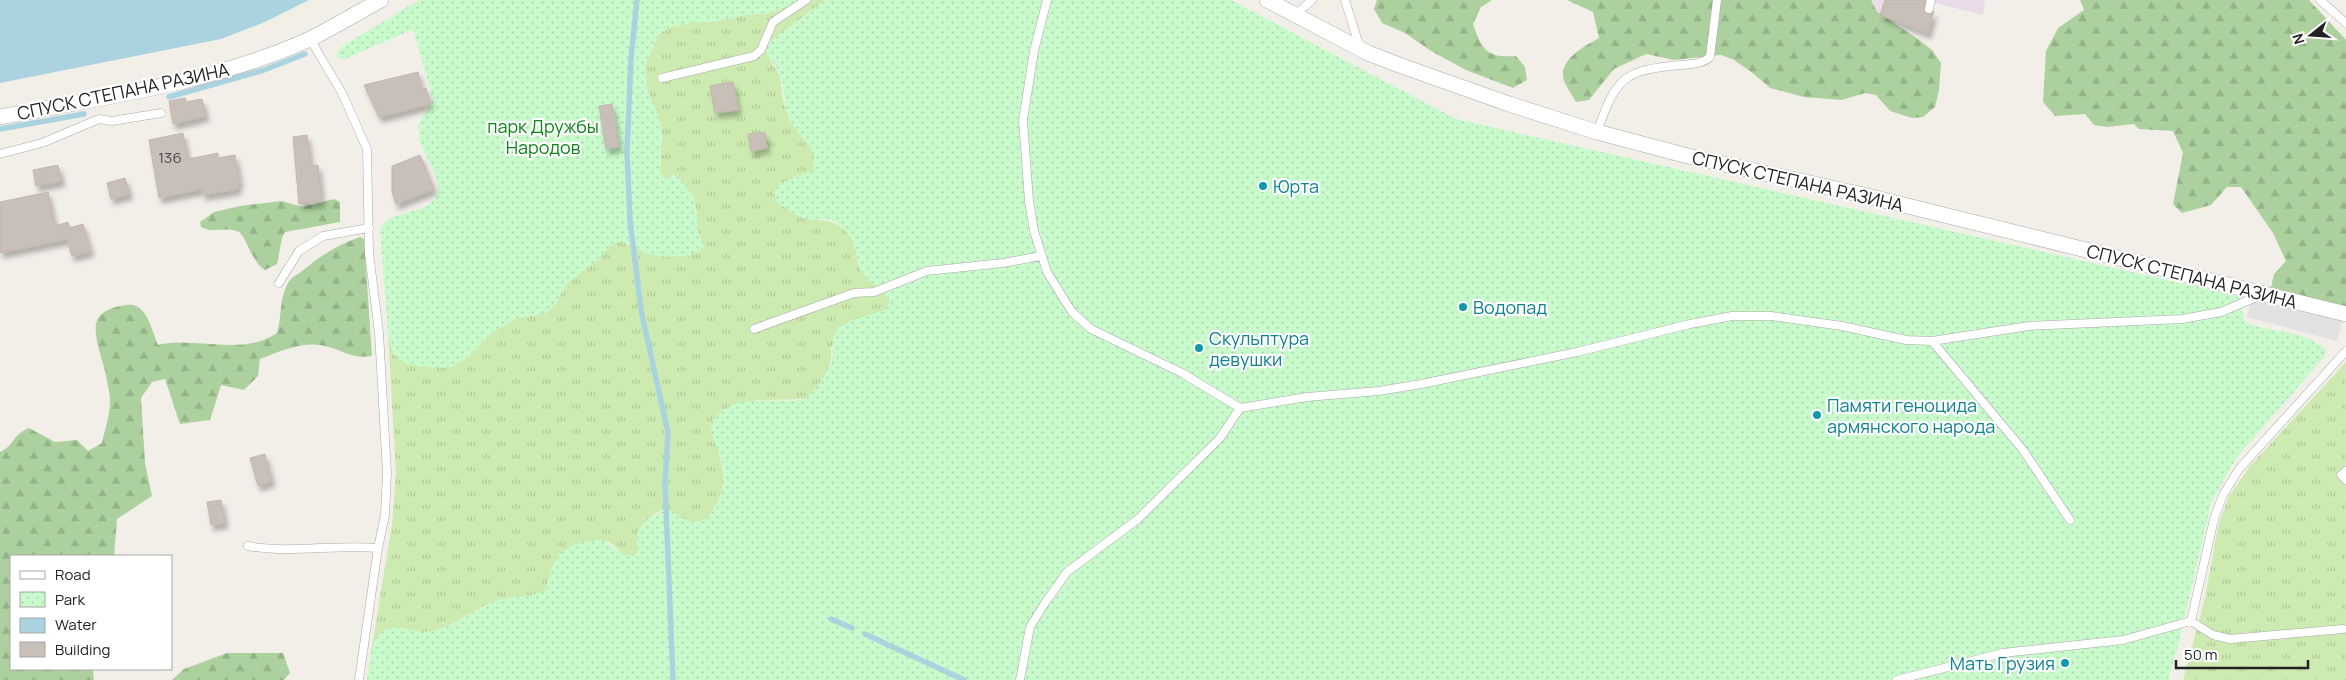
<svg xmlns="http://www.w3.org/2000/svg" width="2346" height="680" font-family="Manrope,sans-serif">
<defs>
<pattern id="grass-tufts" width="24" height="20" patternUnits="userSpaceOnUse" patternTransform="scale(1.25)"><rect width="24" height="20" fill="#cdebb0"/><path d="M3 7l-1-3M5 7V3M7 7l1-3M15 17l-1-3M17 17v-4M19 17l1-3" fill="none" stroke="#b0c997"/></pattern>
<pattern id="forest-firs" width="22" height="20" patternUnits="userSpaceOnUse" patternTransform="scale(1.25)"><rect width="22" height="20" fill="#add19e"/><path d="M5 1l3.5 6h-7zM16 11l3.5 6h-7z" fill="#95b388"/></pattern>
<pattern id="park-dots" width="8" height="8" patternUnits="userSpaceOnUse" patternTransform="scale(1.25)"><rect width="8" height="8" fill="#c8facc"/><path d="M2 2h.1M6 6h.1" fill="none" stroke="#acd6af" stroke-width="1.8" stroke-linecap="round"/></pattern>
<filter id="shadow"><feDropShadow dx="3" dy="5.5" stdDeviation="2.5" flood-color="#0004"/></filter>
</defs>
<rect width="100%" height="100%" fill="#f2efe9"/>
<path fill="#ebdbe8" d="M1871 0H1985L1983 15 1934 3 1931 13 1902 4 1895 24 1876 12Z"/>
<path fill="url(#grass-tufts)" d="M797 0H825L767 44 769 59 780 75 783 100 790 121 810 145 816 159 813 171 804 176 793 177 809 220C832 219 850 225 856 251 857 255 857 262 859 266 865 281 882 287 890 301L886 309 874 315 831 347C833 370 822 383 806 399L758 400 739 404 712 429C720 457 731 479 715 507 712 513 706 520 699 522 684 525 675 509 663 510 653 512 639 527 637 537 636 542 638 547 638 552L634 556 624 555 608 541 548 580 547 588C533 599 518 596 502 599 475 606 456 628 427 632 415 634 401 628 388 629L370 658 392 525 396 473 388 333C390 341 391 352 398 358 410 368 451 360 467 358L493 332 514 319 546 313 555 305 566 284 599 259 609 246 621 241 646 253 702 240C693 225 699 216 695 204 692 195 680 184 674 175L667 179 663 178 660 173 662 132 657 113 646 87 645 65 659 34 671 27 694 22H713L745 15 770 13 790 5Z
M2346 362V680H2183L2205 598 2218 526 2229 496 2250 466Z"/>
<path fill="url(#forest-firs)" d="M1377 0H1492L1481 7 1473 24C1482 51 1488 58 1516 56L1525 67 1527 80 1513 88 1466 70 1431 51 1405 33 1382 23 1374 9Z
M1567 0H1871L1877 12 1918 39 1932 50 1941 63 1939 90 1935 107 1923 117 1912 118 1890 111 1876 95 1865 93 1842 100 1804 97 1770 88 1754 74 1734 60 1721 55 1674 60 1646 54 1614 69 1589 100 1576 102C1572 95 1567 88 1564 81 1557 60 1585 46 1599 38L1593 12Z
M2080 0H2309L2346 40V312L2287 299 2271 288 2274 274 2286 261 2273 233 2241 187H2227L2211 205 2182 213 2173 204 2183 153 2173 131 2139 129 2134 124 2107 127 2094 125 2085 114 2055 116 2043 102 2046 51 2058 28 2084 10Z
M334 199 340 202V222L285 232 282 238 277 264 265 270C252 263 246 236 239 232 228 226 213 234 201 227L200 222 214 212 240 206 282 201 302 207Z
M360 237 364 239 372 356C351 360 340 348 320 345 301 342 277 352 260 359L258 376 244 390 221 385 210 420 180 424 165 379 152 382 141 398 145 463 152 496 117 519 114 556H11V669H93L94 680H0V452C14 446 12 435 29 428L55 442 77 440 88 451 102 443C105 429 111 412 110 398 108 385 105 369 101 357 93 327 89 311 126 305 147 301 152 331 158 345 197 336 241 357 277 333 282 317 279 301 287 285 289 279 296 275 301 272 320 256 337 245 360 237Z
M227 653H283L290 673 284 680H172L184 669Z"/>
<path fill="url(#park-dots)" d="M419 0H797L790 5 770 13 745 15 713 22H694L671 27 659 34 645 65 646 87 657 113 662 132 660 173 663 178 667 179 677 175 695 199 698 233 704 246C696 260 659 258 646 253 637 249 630 244 621 241L609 246 599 259 566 284 555 305 546 313 514 319 493 332 467 358 452 367 435 368 407 364 397 357 392 350 388 333 380 230C389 207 426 218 437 195 443 183 425 156 421 144 419 138 419 131 418 125L433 100 414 32 411 30 345 59H341L337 56V52L343 46Z
M825 0H1231L1456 119 2238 296C2243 304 2241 314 2245 322 2271 334 2303 328 2326 350L2325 356 2236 458 2211 503 2178 646 2168 680H367C369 666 370 643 381 633 393 622 413 633 426 632 455 630 475 605 503 599 519 596 534 598 547 588 551 554 568 540 602 540L624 555 634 556 638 552C638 546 635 540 637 535 640 523 657 511 669 510 684 519 697 530 712 512 722 499 725 481 723 465 720 449 703 428 717 415 740 392 779 405 806 399 816 388 825 377 831 364 836 351 827 334 843 325 855 317 873 315 886 309L890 301C882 287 865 281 859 266 857 262 857 256 856 251 854 240 846 229 837 223 828 217 819 221 810 220 798 218 785 208 776 201L774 193 779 184 813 171C819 144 800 140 790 120 783 105 785 89 780 74 776 62 761 57 767 44Z"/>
<path fill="#e2e2e2" d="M2253 294 2343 319 2337 341 2247 317Z"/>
<path fill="#aad3df" d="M0 0H309L265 22 221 39 0 83Z"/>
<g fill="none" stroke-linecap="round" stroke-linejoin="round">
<path stroke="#aad3df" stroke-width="5.5" d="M637 0 631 58 627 152 630 220 641 310 668 433 665 482 673 680
M169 97 264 70 305 54
M0 129 84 114
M831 619 852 628
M865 634 964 680"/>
</g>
<path fill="#c7bfb8" stroke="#c4b6ab" filter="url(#shadow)" d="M1885 0H1925V13L1930 14 1934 11 1928 33 1880 15Z
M418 72 422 89 426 88 430 104 379 117 364 85Z
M733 82 738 110 715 113 710 86Z
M185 98 186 102 202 99 206 116 173 124 169 101Z
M612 104 619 147 606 149 599 106Z
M765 132 767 148 751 151 748 134Z
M183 133 188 159 218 153V158L235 155 240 183H238V189L203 195 202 189 159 198 149 140Z
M307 135 311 166 318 165 322 202 299 204 293 137Z
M420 155 434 189 396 204 392 192V166Z
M58 165 62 181 36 186 33 170Z
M125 178 130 194 111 199 107 183Z
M48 192 55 226 68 222 70 228 83 224 91 251 72 256 67 239 0 253V202Z
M265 454 272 481 258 486 250 458Z
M221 500 225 523 211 525 207 502Z"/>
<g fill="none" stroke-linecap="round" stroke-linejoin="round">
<defs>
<path id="service" d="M1047 0 1034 51 1023 120 1029 201 1034 231 1047 272 1072 312 1091 329 1182 373 1240 408
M1345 0 1360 48
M2320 0 2346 23
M1929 9 1931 0
M1295 15 1312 0
M310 39 342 93 367 149 369 253 379 333 387 473 385 515 378 548 359 680
M662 78 754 56 761 50 773 22 806 0
M1597 132C1616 78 1623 70 1681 65 1692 64 1702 64 1710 57L1717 0
M0 154 42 143 99 119 112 121 161 113
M279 283 299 251 323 236 369 228
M754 329 854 293 874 292 927 271 1003 263 1041 256
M1932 341 2023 450 2070 520
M2346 471 2341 475 2346 480
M248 546C291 554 334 544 378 548
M2191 621 2214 519 2223 495 2239 469 2346 351
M2191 621 2213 635 2230 639 2343 629
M1020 680 1030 627 1045 603 1067 572 1138 519 1220 438 1240 408 1307 397 1379 391 1421 384 1577 352 1690 324 1732 316H1771L1842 326 1906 340 1932 341 2029 326 2182 319 2221 312 2261 295
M1897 680 2003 653 2123 640 2191 621"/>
<path id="minor" d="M1267 0 1368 53 1399 65 1509 104 1597 132 1688 156 1863 195 2346 314
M0 117C104 97 213 83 310 39 334 27 357 13 381 0"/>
</defs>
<use href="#service" stroke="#a9a9a9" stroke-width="9"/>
<use href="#minor" stroke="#a9a9a9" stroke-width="16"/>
<use href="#service" stroke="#fff" stroke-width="8"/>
<use href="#minor" stroke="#fff" stroke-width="15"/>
</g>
<g fill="#0f9aa8" stroke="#fff" stroke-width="2">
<circle cx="1263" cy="186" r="5"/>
<circle cx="1463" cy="307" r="5"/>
<circle cx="1199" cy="348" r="5"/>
<circle cx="1817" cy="415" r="5"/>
<circle cx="2065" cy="663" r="5"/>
</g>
<g text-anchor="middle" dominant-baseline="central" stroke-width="4.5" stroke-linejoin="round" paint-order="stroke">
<g font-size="15" fill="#4b4948">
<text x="170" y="157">136</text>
</g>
<g font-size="18" fill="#222" stroke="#fff">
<text transform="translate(123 91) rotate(-12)">СПУСК СТЕПАНА РАЗИНА</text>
<text transform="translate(1798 181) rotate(13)">СПУСК СТЕПАНА РАЗИНА</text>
<text transform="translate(2192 276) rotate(14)">СПУСК СТЕПАНА РАЗИНА</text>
</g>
<g font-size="18" fill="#0c8416" stroke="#fff">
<text x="543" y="126">парк Дружбы<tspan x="543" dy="21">Народов</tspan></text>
</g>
<g font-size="18" fill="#0d838f" stroke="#fff" text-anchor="start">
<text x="1273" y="186">Юрта</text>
<text x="1473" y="307">Водопад</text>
<text x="1209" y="338">Скульптура<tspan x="1209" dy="21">девушки</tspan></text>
<text x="1827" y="405">Памяти геноцида<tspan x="1827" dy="21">армянского народа</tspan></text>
<text x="2055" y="663" text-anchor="end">Мать Грузия</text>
</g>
</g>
<rect x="10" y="555" width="162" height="115" fill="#ffffff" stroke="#a7a7a7"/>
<rect x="20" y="571" width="25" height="8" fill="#ffffff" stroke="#a7a7a7"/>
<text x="55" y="580" font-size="15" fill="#222222">Road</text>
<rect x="20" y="592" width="25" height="15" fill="url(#park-dots)" stroke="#a7a7a7"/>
<text x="55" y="605" font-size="15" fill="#222222">Park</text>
<rect x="20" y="618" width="25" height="15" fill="#aad3df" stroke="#a7a7a7"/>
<text x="55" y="630" font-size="15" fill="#222222">Water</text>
<rect x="20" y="642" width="25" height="15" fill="#c7bfb8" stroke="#a7a7a7"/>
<text x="55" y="655" font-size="15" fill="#222222">Building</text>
<g transform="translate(2311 35) rotate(253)" stroke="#ffffff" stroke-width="4" paint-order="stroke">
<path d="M0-4L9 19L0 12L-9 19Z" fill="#222222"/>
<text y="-8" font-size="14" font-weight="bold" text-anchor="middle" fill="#222222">N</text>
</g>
<path d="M2176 660v8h132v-8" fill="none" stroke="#222222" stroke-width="2.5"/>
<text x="2184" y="660" font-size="15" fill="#222222" stroke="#ffffff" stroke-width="4" paint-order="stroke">50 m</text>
</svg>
